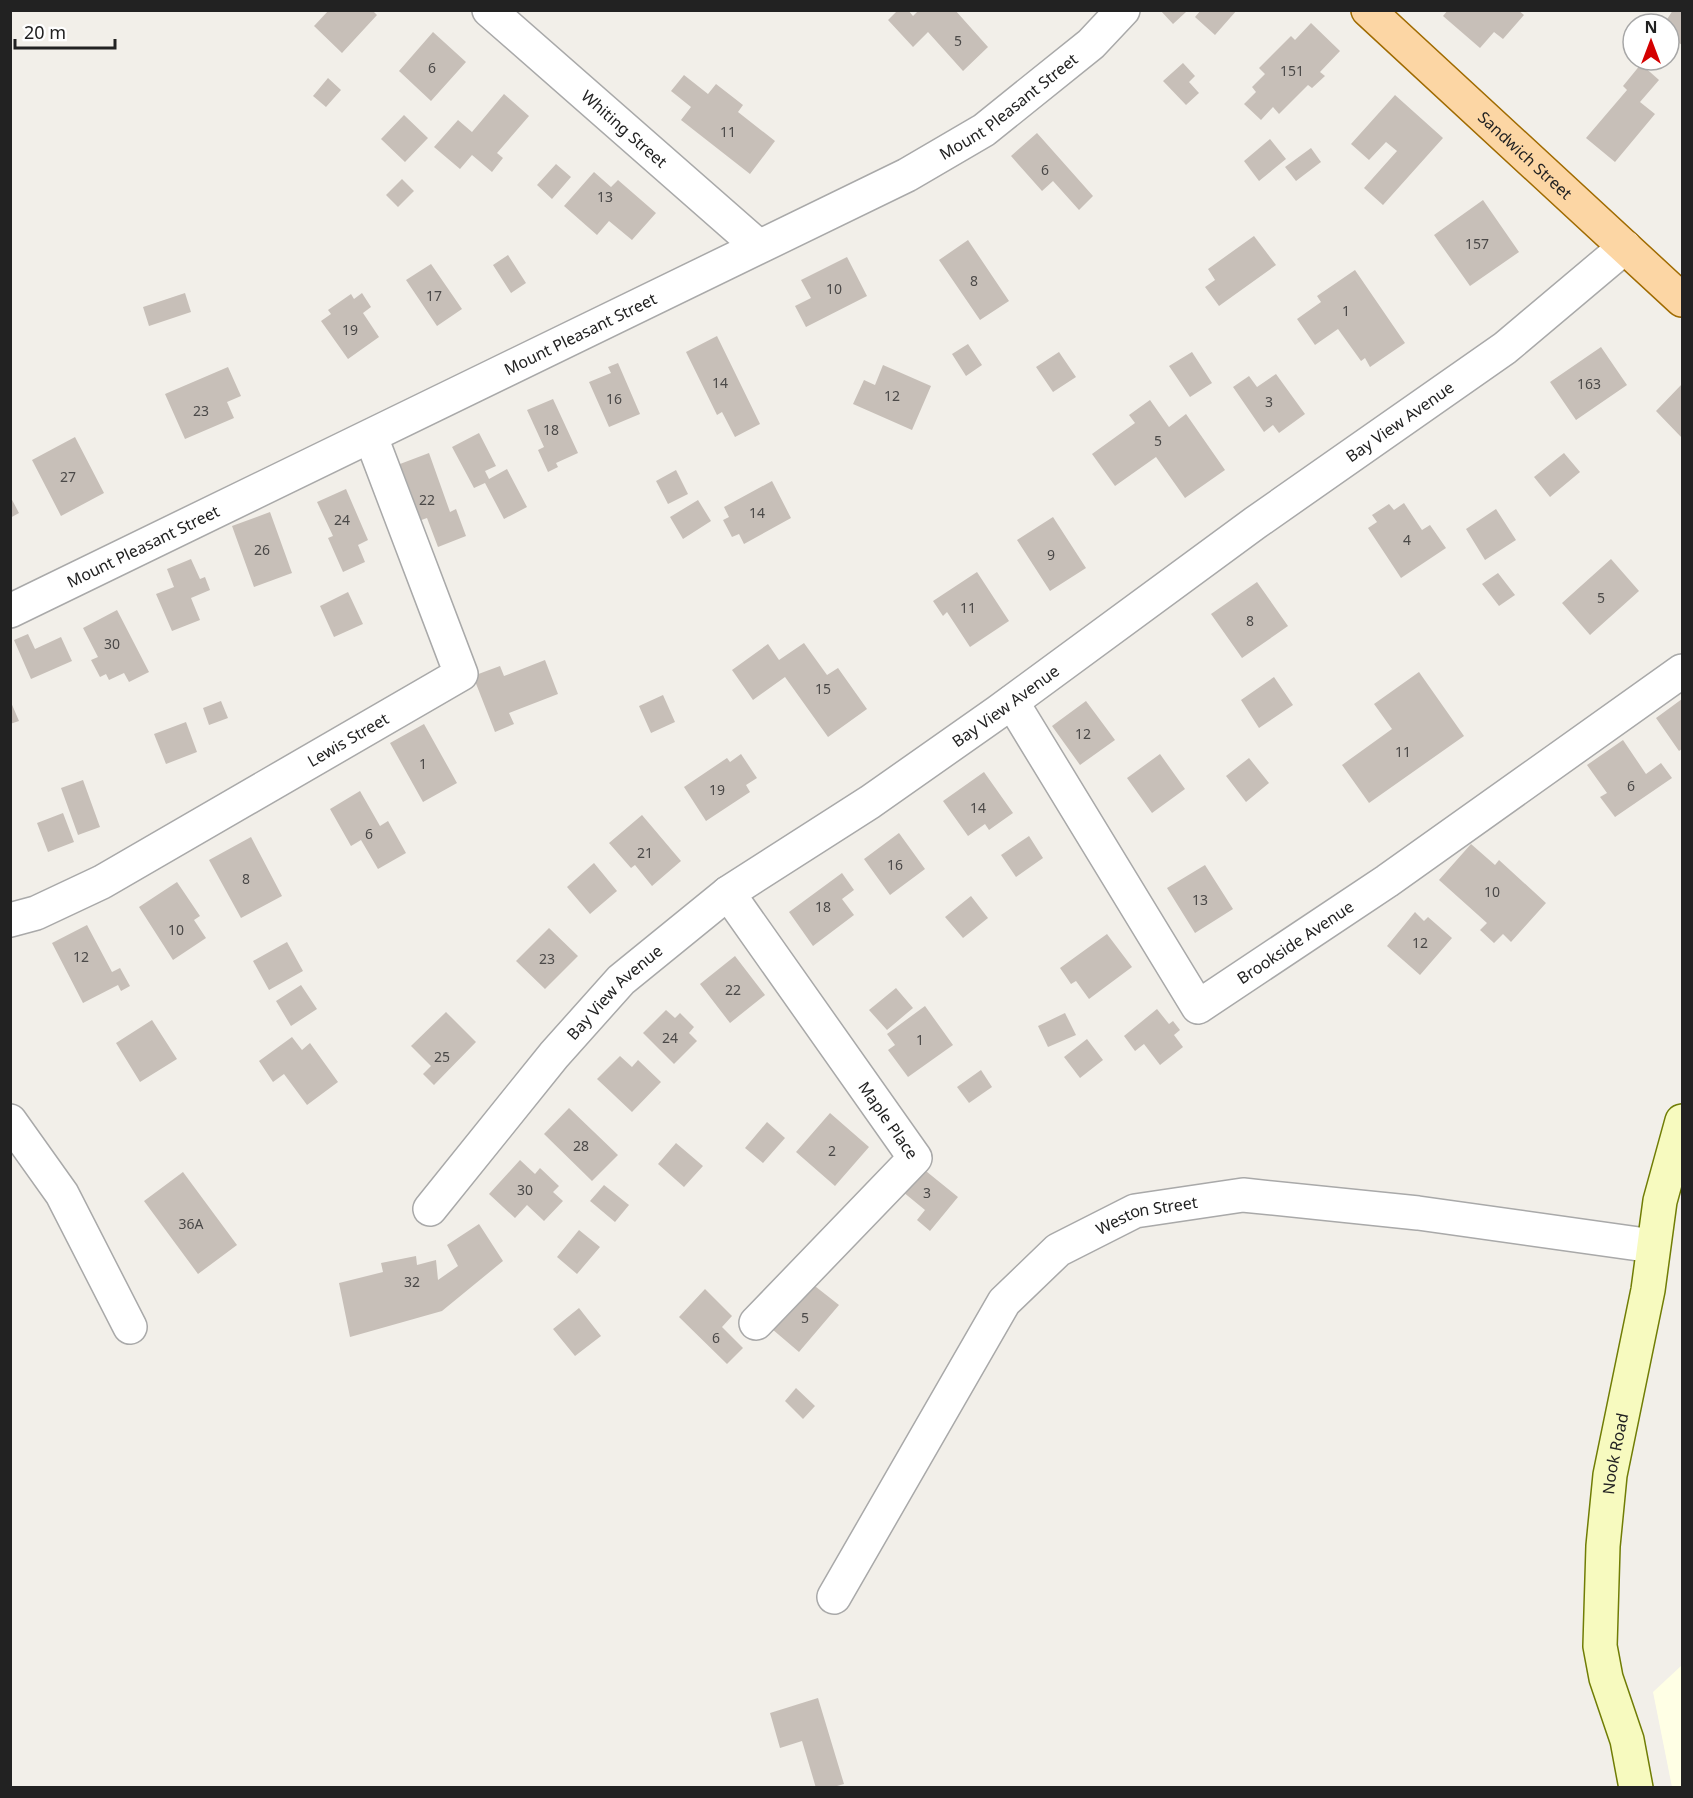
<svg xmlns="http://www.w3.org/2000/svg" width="1693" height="1798" font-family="'Noto Sans',sans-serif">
<rect width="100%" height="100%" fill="#f2efe9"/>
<path fill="#ffffe5" d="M1682 1665V1787H1672L1653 1692Z"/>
<path fill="#c7bfb8" d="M329 10H372L377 15 342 53 314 26Z
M898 10H908L913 16 919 10H955L988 47 963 71 928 32 913 47 888 20Z
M1160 10H1185L1186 12 1173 24Z
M1201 10H1237L1215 35 1195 17Z
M1448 10H1518L1524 15 1503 39 1494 32 1480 48 1443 16Z
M1673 10H1682V45L1669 36V24H1664Z
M1311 23 1340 51 1320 72 1325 76 1312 88 1308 85 1279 114 1273 107 1261 120 1244 104 1256 92 1252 87 1265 74 1259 68 1291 36 1295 40Z
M433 32 466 62 431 101 399 71Z
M1183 63 1195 76 1189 82 1199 93 1186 105 1163 81Z
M1641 64 1659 80 1640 102 1655 114 1615 162 1586 138 1627 90 1623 86Z
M684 75 708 94 716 84 743 105 738 112 775 141 750 174 681 120 691 107 671 91Z
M328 78 341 90 326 107 313 96Z
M504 94 529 116 497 153 503 158 492 172 472 155 460 169 434 147 458 120 472 132Z
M1395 95 1443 138 1383 205 1364 188 1397 151 1386 142 1369 160 1351 144Z
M404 115 428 138 405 162 381 139Z
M1037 133 1093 196 1079 210 1053 181 1042 191 1011 156Z
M1270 139 1286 159 1259 181 1244 161Z
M1311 148 1321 162 1296 181 1285 167Z
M556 164 571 177 552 199 537 185Z
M594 172 611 187 618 180 656 213 632 240 609 221 597 235 564 206Z
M402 179 414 191 398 207 386 195Z
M1483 200 1519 252 1470 286 1434 235Z
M1254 236 1276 265 1219 306 1205 287 1215 280 1208 269Z
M968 240 1009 301 980 320 939 260Z
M508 255 526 283 511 293 493 265Z
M847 257 867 296 806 327 795 306 811 298 801 280Z
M431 264 462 309 437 326 406 280Z
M1355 270 1405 343 1370 367 1365 358 1361 361 1338 329 1315 345 1297 319 1321 302 1317 296Z
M185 293 191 312 149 326 143 307Z
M362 293 371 307 363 313 379 337 348 359 321 321 331 314 328 310 351 294 354 299Z
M717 336 760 424 735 437 722 412 717 415 686 352Z
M968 344 982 365 966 376 952 354Z
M1601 347 1627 385 1576 420 1550 382Z
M1059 352 1076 377 1053 392 1036 367Z
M1192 352 1212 383 1190 397 1169 366Z
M618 363 640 414 609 427 589 382 611 373 608 367Z
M883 365 931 386 912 430 853 404 864 380 875 385Z
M228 367 241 396 227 402 234 418 185 439 165 394Z
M1276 374 1305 414 1279 433 1273 425 1264 432 1233 387 1249 376 1257 387Z
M1682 384V438L1656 411Z
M553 399 578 453 556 463 558 467 548 472 538 450 544 447 527 410Z
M1150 400 1169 427 1186 414 1225 470 1185 498 1156 457 1115 486 1092 454 1135 423 1129 415Z
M479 433 496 466 485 471 489 479 507 469 527 507 504 519 485 483 474 488 452 447Z
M75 437 104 493 61 516 32 460Z
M429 453 450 512 456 509 466 536 438 547 427 518 413 523 404 501 413 498 400 464Z
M1564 453 1580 472 1550 497 1534 477Z
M676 470 688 494 668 504 656 481Z
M772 481 791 518 744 544 739 534 732 537 723 520 729 517 724 507Z
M346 489 368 540 358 545 365 562 343 572 328 538 333 536 317 502Z
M10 496 19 513 10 518Z
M698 500 711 521 683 539 670 517Z
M1404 503 1422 530 1430 525 1446 548 1401 578 1368 528 1377 522 1372 515 1389 504 1394 510Z
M1496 509 1516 540 1485 560 1466 529Z
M270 512 292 573 254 587 232 526Z
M1053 517 1086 568 1050 591 1017 540Z
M191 559 200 579 205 577 210 590 191 598 200 620 172 631 156 594 174 587 167 569Z
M1611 559 1639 591 1590 635 1562 603Z
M977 572 1009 621 970 647 947 612 943 616 933 601Z
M1498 573 1515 595 1499 606 1482 584Z
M1257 582 1288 626 1242 658 1211 614Z
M348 592 363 624 334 637 320 606Z
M117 610 149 672 129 682 124 673 109 680 106 674 100 677 91 660 98 657 83 628Z
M28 634 35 649 61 637 72 661 31 679 14 640Z
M804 643 827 675 838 668 867 709 828 737 785 677 753 700 732 670 768 644 779 660Z
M545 660 558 694 509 713 514 724 495 732 473 676 500 666 504 676Z
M1419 672 1464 736 1369 803 1342 765 1392 729 1374 704Z
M1274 677 1293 705 1259 728 1241 700Z
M663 695 675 722 651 733 639 706Z
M1682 699V749L1679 751 1656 718Z
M10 700 19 721 10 724Z
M221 701 228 718 209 725 203 708Z
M1086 701 1115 740 1080 765 1052 726Z
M186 722 197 752 166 764 154 734Z
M424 724 457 783 423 802 390 743Z
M1623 740 1646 774 1661 763 1672 778 1615 817 1600 797 1607 793 1587 765Z
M741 754 757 778 746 785 750 792 706 821 684 787 727 758 730 762Z
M1160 754 1185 789 1152 813 1127 778Z
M1249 758 1269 783 1246 802 1226 776Z
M984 772 1013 813 989 830 985 824 968 836 943 801Z
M83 780 100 827 78 835 61 788Z
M360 791 380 826 388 821 406 853 378 869 361 840 351 846 330 809Z
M63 813 74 842 48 852 37 823Z
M642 815 681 861 652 886 635 865 631 868 609 843Z
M899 833 925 869 890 895 864 859Z
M1029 836 1043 858 1016 877 1001 855Z
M251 837 282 896 241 918 209 860Z
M1471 844 1495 865 1499 860 1546 903 1511 942 1503 934 1494 943 1480 930 1487 923 1439 880Z
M594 863 617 891 590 914 567 887Z
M1205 865 1233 909 1195 933 1167 888Z
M842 873 854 890 842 899 854 915 813 946 789 912Z
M177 882 200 916 194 920 206 938 173 960 139 907Z
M971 896 988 918 963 938 945 917Z
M1415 912 1424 921 1428 917 1452 938 1420 975 1387 946Z
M87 925 112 972 120 968 130 986 121 991 118 985 83 1003 52 943Z
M549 928 578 956 545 989 516 961Z
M1107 934 1132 967 1089 999 1076 981 1071 984 1060 968Z
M287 942 303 971 269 990 253 961Z
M735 956 765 995 730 1023 700 984Z
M301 985 317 1009 291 1026 276 1001Z
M896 988 913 1008 887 1030 869 1010Z
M925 1006 953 1045 908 1077 888 1050 895 1045 887 1034Z
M1157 1009 1169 1024 1173 1021 1180 1030 1174 1035 1183 1047 1160 1065 1144 1044 1135 1051 1124 1036Z
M666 1010 675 1018 680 1013 694 1027 689 1033 697 1041 674 1064 643 1033Z
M446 1012 476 1042 434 1085 423 1074 431 1066 411 1046Z
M1065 1013 1076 1035 1048 1047 1038 1026Z
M152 1020 177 1059 140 1082 116 1043Z
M292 1037 302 1050 310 1043 338 1082 307 1105 284 1074 273 1082 259 1061Z
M1087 1039 1103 1060 1080 1078 1064 1057Z
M620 1056 632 1067 638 1060 661 1082 632 1112 597 1079Z
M981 1070 992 1087 969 1103 957 1087Z
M569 1108 618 1155 592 1181 544 1134Z
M830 1113 869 1147 835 1186 796 1152Z
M767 1122 785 1138 763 1163 745 1148Z
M676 1143 703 1166 684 1187 658 1164Z
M520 1160 535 1174 540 1168 559 1186 553 1192 563 1201 544 1221 527 1205 515 1218 489 1194Z
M916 1163 958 1197 930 1231 917 1220 925 1210 897 1187Z
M183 1172 237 1245 198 1274 144 1201Z
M604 1185 629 1205 615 1222 590 1201Z
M479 1224 503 1261 442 1311 350 1337 339 1283 383 1272 381 1263 416 1256 417 1265 436 1260 438 1280 458 1266 447 1245Z
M579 1230 600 1247 577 1274 557 1257Z
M811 1283 839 1305 799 1352 772 1329Z
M705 1289 732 1316 722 1327 743 1348 727 1364 679 1317Z
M579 1308 601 1336 575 1356 553 1329Z
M796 1388 815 1406 803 1419 785 1401Z
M818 1698 844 1784 830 1788H816L802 1741 780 1748 770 1713Z"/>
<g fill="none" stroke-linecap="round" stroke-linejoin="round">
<defs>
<g id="street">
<path id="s1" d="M489 10 758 246"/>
<path id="s2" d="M10 611 907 175 984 130 1091 44 1123 10"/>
<path id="s3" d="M1012 702 1198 1007 1387 881 1682 671"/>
<path id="s4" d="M728 893 915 1158 756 1323"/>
<path id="s5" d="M10 920 36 913 102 882 461 674 371 437"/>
<path d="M10 1121 62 1194 130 1327"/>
<path id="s6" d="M430 1209 554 1055 621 980 728 893 870 802 998 712 1255 523 1505 348 1625 247"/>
<path id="s7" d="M834 1597 1004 1302 1058 1250 1135 1211 1243 1195 1418 1213 1653 1246"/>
</g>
<g id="secondary">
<path id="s8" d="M1636 1788 1627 1740 1606 1678 1600 1646 1603 1546 1610 1475 1648 1290 1660 1201 1682 1121"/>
</g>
<g id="primary">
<path id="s9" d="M1368 10 1682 300"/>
</g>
</defs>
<use href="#street" stroke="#a9a9a9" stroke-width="36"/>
<use href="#secondary" stroke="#707d05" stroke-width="36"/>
<use href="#primary" stroke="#a06b00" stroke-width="36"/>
<use href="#street" stroke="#fff" stroke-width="33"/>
<use href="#secondary" stroke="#f7fabf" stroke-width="33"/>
<use href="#primary" stroke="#fcd6a4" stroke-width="33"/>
</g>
<g text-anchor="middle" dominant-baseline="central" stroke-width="6" stroke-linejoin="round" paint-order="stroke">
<g font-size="14" fill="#4b4948">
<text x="958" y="40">5</text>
<text x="432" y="67">6</text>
<text x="1292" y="70">151</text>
<text x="728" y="131">11</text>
<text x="1045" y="169">6</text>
<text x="605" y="196">13</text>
<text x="1477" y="243">157</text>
<text x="974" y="280">8</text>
<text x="834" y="288">10</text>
<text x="434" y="295">17</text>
<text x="1346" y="310">1</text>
<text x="350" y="329">19</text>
<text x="720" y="382">14</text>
<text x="1589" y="383">163</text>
<text x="892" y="395">12</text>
<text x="614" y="398">16</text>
<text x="1269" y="401">3</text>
<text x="201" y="410">23</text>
<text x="551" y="429">18</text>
<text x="1158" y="440">5</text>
<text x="68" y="476">27</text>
<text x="427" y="499">22</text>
<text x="757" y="512">14</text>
<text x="342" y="519">24</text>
<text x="1407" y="539">4</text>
<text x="262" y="549">26</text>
<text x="1051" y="554">9</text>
<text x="1601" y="597">5</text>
<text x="968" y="607">11</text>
<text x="1250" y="620">8</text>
<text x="112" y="643">30</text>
<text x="823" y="688">15</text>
<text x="1083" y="733">12</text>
<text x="1403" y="751">11</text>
<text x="423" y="763">1</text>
<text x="1631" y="785">6</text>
<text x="717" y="789">19</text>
<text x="978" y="807">14</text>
<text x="369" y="833">6</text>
<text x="645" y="852">21</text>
<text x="895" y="864">16</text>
<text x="246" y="878">8</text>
<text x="1492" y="891">10</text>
<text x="1200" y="899">13</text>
<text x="823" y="906">18</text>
<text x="176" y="929">10</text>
<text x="1420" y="942">12</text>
<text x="81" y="956">12</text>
<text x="547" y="958">23</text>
<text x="733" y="989">22</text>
<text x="670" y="1037">24</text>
<text x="920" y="1039">1</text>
<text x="442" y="1056">25</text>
<text x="581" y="1145">28</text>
<text x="832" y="1150">2</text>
<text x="525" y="1189">30</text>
<text x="927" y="1192">3</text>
<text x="191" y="1223">36A</text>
<text x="412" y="1281">32</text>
<text x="805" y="1317">5</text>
<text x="716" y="1337">6</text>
</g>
<g font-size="16" fill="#222" stroke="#fff">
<text stroke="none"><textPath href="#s2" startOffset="1120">Mount Pleasant Street</textPath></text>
<text stroke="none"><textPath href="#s1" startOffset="180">Whiting Street</textPath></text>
<text stroke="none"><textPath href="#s9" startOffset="214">Sandwich Street</textPath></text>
<text stroke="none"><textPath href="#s2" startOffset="634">Mount Pleasant Street</textPath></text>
<text stroke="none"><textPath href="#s6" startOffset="1257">Bay View Avenue</textPath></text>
<text stroke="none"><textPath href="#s2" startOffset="148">Mount Pleasant Street</textPath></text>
<text stroke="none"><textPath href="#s6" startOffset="771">Bay View Avenue</textPath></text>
<text stroke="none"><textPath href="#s5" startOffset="384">Lewis Street</textPath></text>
<text stroke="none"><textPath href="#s3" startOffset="474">Brookside Avenue</textPath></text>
<text stroke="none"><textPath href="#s6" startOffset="285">Bay View Avenue</textPath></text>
<text stroke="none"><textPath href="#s4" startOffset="278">Maple Place</textPath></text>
<text stroke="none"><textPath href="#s7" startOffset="512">Weston Street</textPath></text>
<text stroke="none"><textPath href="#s8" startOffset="340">Nook Road</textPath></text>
</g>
</g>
<rect width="1693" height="1798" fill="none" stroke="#222222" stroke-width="24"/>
<g transform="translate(1651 42)"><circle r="28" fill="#ffffff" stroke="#a7a7a7" stroke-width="1.5"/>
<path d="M0-4.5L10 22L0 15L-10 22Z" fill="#d40000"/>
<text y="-9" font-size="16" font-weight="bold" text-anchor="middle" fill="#222222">N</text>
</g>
<path d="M15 39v9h100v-9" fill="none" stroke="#222222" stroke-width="3"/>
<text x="24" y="39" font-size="18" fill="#222222" stroke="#ffffff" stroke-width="4.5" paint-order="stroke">20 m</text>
</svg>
